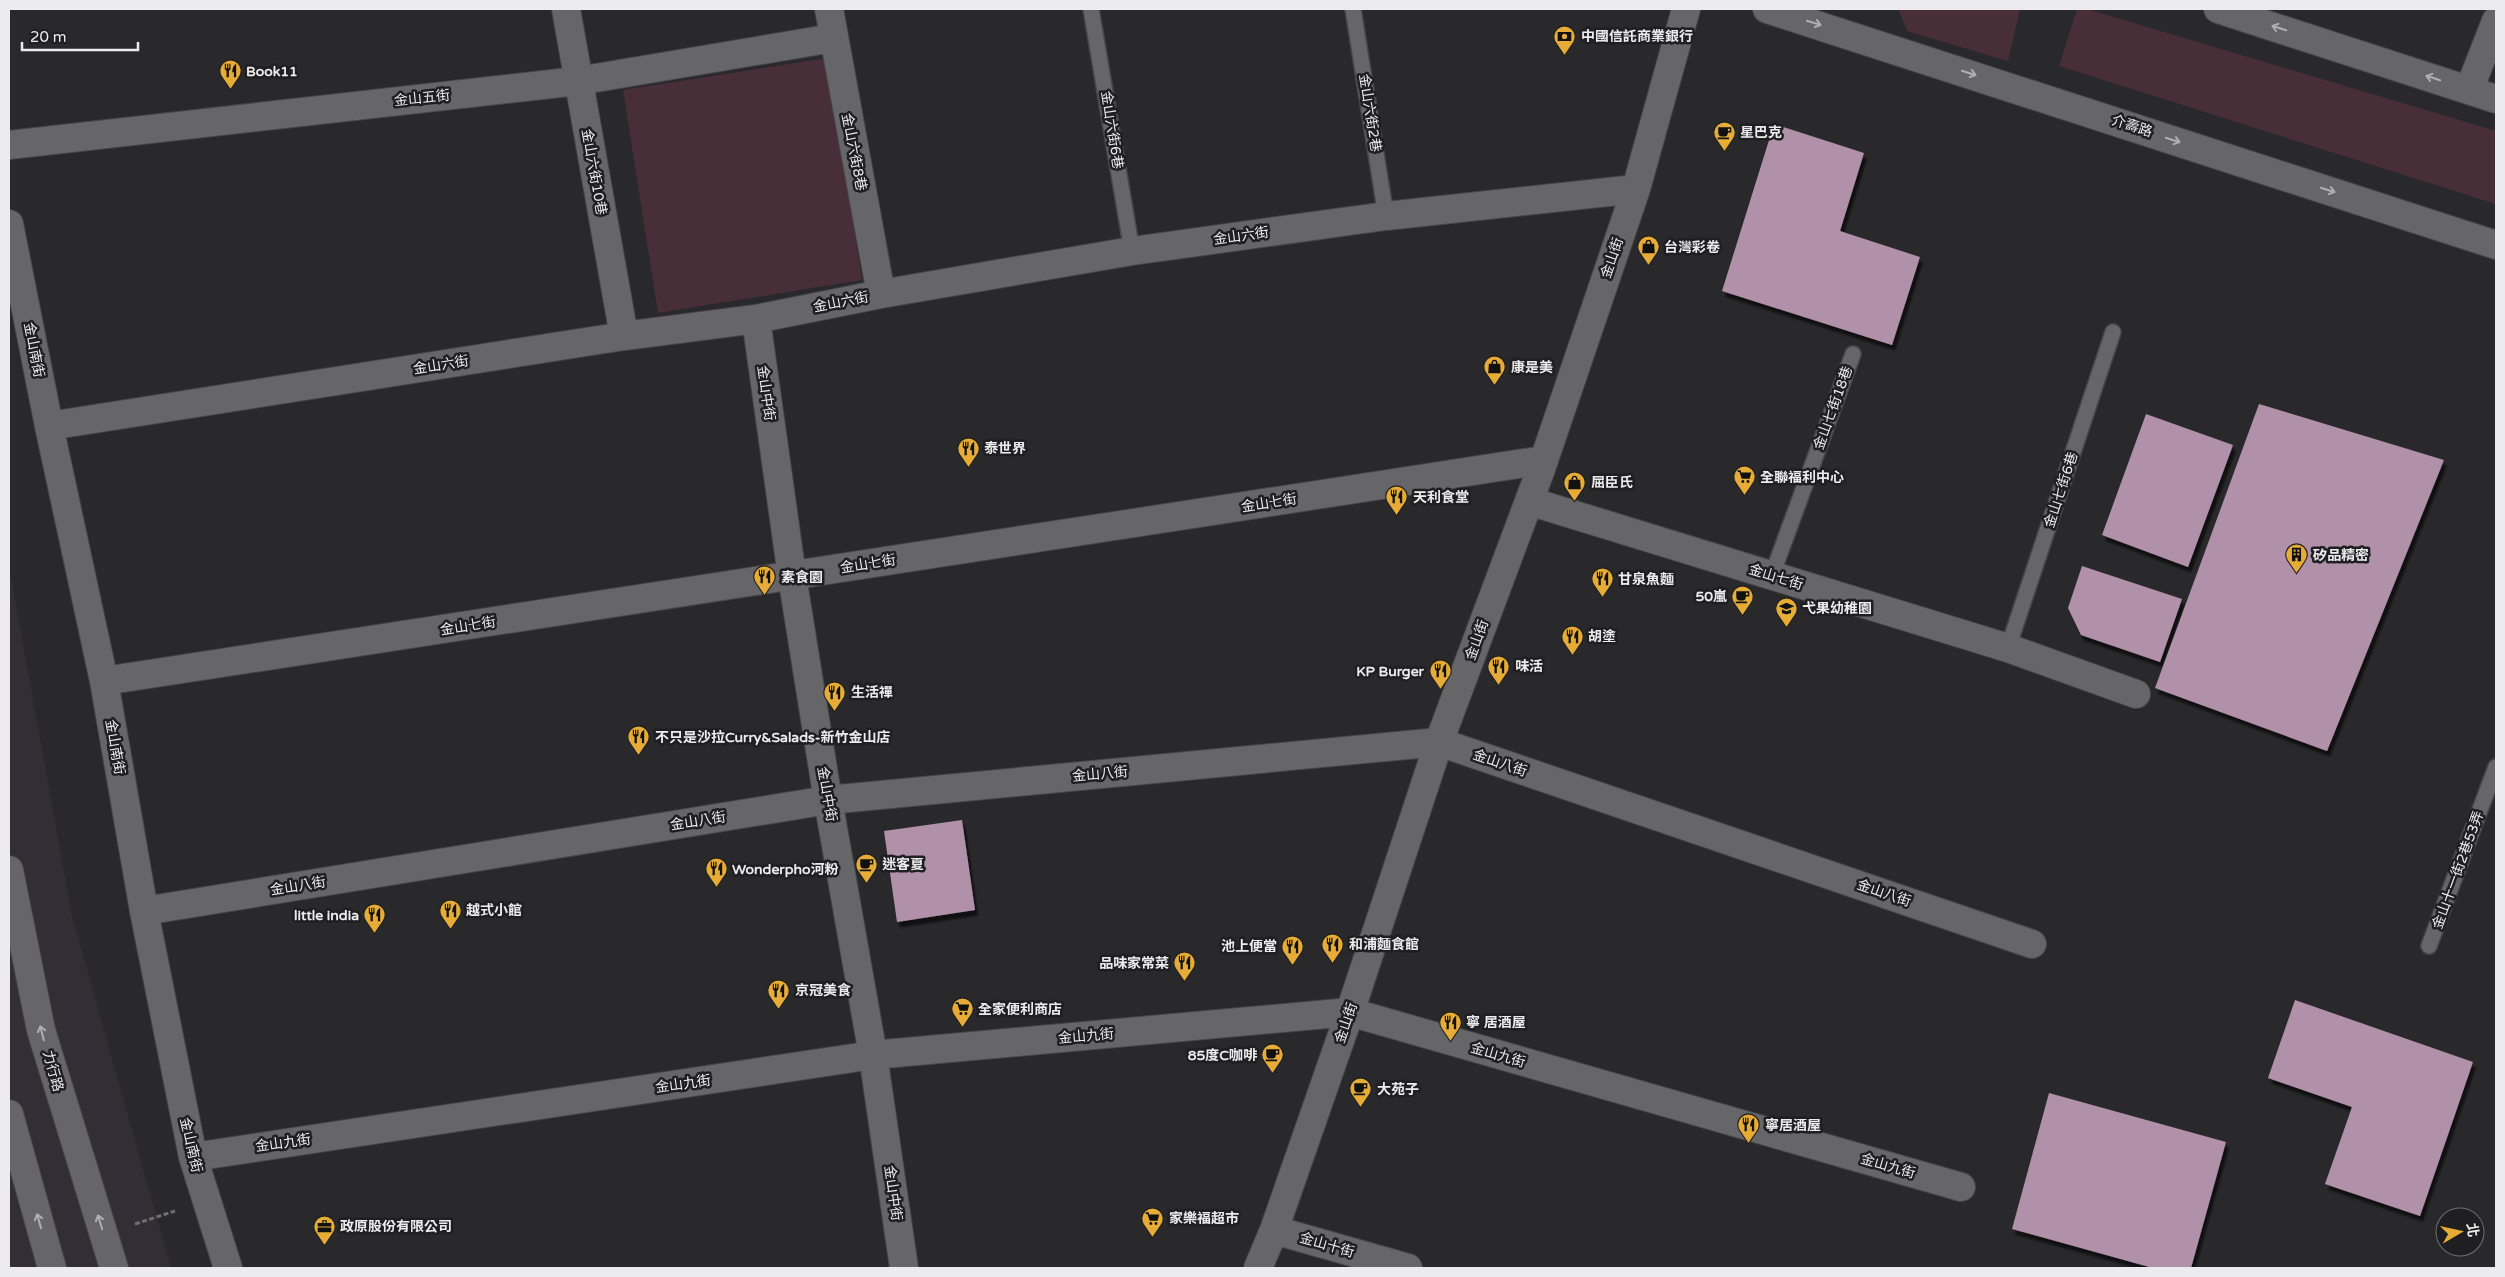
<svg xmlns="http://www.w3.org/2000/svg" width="2505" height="1277" font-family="'Varela Round','Noto Sans TC',sans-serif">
<defs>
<filter id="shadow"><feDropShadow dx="3" dy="5.5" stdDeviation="1" flood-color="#0009"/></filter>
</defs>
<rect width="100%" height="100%" fill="#29282a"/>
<path fill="#312e36" d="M9 565 72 916 171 1268H9Z"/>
<path fill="#482f37" d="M1898 9H2020L2008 61 1907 31Z
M2077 9H2087L2496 131V204L2059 66Z
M827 58 862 280 658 313 623 90Z"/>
<path fill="#b190aa" filter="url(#shadow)" d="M1774 124 1864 153 1840 231 1920 257 1892 345 1722 291Z
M2259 404 2444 460 2327 751 2155 688Z
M2146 414 2233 445 2188 567 2102 535Z
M2082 566 2182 599 2160 662 2081 635 2068 608Z
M962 820 975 910 897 922 884 831Z
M2295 1000 2473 1062 2420 1216 2325 1184 2352 1107 2268 1078Z
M2049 1093 2226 1142 2191 1268H2153L2012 1229Z"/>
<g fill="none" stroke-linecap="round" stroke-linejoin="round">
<defs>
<path id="lane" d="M1091 9 1132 251
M1353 9 1386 216
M1772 575 1853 354
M2008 648 2113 332
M2429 946 2496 767"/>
<path id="street" d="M566 9 624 336
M829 9 881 294
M2469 90 2496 21
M9 145 578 81 833 38
M9 224 49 426 104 681 144 911 193 1157 228 1268
M756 319 792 576 828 800 873 1055 904 1268
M49 426 624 336 756 319 881 294 1132 251 1386 216 1636 189
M1529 501 2008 648 2136 694
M104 681 1544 460
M144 911 828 800 1439 742 2032 944
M193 1157 873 1055 1350 1012 1961 1187
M1274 1230 1408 1268
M1258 1268 1274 1230 1350 1012 1439 742 1541 469 1636 189 1686 9"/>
<path id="secondary" d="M1767 9 2496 245
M2218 9 2496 99
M9 870 41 1030 114 1268
M9 1114 52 1268"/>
</defs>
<use href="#lane" stroke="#464547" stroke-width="18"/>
<use href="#street" stroke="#464547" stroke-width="30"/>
<use href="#secondary" stroke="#464547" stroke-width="30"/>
<path stroke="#6f6e70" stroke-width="3" stroke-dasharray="5 2.5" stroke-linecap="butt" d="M135 1224 175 1211"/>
<use href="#lane" stroke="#666568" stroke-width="15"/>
<use href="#street" stroke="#666568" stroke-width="28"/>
<use href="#secondary" stroke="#666568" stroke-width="28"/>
</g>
<defs><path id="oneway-shaft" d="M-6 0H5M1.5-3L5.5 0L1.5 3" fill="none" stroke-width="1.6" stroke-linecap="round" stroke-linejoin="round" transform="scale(1.25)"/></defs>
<g stroke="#b0afb1">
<use href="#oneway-shaft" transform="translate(1814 23) rotate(17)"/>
<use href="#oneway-shaft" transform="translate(2279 28) rotate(-162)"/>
<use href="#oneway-shaft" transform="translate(1969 73) rotate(18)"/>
<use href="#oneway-shaft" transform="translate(2433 78) rotate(-162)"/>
<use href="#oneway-shaft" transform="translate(2173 140) rotate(18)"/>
<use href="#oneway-shaft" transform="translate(2328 190) rotate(18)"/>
<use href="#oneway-shaft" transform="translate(42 1033) rotate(-104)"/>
<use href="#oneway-shaft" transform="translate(39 1221) rotate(-106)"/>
<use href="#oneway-shaft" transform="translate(100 1222) rotate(-107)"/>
</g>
<defs>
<symbol id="bank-pin" viewBox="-11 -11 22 30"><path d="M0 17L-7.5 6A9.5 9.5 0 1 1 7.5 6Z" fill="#e6ac36" stroke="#1f1e20"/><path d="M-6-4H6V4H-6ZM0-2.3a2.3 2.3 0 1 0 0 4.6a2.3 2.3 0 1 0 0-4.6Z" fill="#111"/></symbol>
<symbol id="restaurant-pin" viewBox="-11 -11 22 30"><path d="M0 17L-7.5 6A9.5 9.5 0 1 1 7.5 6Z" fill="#e6ac36" stroke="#1f1e20"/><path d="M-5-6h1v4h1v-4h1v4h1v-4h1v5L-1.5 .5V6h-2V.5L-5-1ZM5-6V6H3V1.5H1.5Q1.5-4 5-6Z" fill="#111"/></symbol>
<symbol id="cafe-pin" viewBox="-11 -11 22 30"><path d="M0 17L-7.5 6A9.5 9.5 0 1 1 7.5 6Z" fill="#e6ac36" stroke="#1f1e20"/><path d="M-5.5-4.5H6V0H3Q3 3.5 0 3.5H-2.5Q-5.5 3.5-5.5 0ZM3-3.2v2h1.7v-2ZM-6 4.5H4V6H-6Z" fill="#111"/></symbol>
<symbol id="shop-pin" viewBox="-11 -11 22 30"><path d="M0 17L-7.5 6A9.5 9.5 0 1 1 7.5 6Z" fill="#e6ac36" stroke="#1f1e20"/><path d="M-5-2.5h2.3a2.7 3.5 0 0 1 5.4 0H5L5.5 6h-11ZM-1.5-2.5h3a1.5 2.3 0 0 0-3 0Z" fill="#111"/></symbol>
<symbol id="supermarket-pin" viewBox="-11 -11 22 30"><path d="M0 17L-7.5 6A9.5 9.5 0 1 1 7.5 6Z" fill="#e6ac36" stroke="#1f1e20"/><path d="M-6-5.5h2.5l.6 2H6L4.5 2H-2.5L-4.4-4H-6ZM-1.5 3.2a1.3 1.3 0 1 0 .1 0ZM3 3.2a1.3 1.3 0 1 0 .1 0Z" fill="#111"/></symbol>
<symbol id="building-pin" viewBox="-11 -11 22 30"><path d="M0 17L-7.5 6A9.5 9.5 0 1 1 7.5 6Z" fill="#e6ac36" stroke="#1f1e20"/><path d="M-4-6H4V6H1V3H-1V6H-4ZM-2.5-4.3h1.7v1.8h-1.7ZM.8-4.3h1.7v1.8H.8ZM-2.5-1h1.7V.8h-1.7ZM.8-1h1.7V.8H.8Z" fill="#111"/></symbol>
<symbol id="school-pin" viewBox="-11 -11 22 30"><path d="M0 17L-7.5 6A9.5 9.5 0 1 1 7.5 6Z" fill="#e6ac36" stroke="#1f1e20"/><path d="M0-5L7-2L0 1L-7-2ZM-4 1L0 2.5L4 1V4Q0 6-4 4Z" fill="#111"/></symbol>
<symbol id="office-pin" viewBox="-11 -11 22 30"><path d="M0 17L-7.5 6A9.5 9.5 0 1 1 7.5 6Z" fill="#e6ac36" stroke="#1f1e20"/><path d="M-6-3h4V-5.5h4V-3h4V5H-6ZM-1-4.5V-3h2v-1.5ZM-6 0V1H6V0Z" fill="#111"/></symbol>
</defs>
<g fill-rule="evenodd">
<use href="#bank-pin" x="1552" y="24" width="25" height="34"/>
<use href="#restaurant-pin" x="218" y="58" width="25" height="34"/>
<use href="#cafe-pin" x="1712" y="120" width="25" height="34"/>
<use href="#shop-pin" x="1636" y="234" width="25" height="34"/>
<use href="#shop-pin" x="1482" y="354" width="25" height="34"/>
<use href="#restaurant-pin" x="956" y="436" width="25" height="34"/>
<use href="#supermarket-pin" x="1732" y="464" width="25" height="34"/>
<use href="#shop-pin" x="1562" y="470" width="25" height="34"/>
<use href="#restaurant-pin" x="1384" y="484" width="25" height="34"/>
<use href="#building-pin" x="2284" y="542" width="25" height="34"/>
<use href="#restaurant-pin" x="752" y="564" width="25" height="34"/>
<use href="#restaurant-pin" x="1590" y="566" width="25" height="34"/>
<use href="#cafe-pin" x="1730" y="584" width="25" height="34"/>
<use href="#school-pin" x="1774" y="596" width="25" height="34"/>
<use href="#restaurant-pin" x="1560" y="624" width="25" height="34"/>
<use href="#restaurant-pin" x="1486" y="654" width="25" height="34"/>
<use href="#restaurant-pin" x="1428" y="658" width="25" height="34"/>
<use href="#restaurant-pin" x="822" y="680" width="25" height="34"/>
<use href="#restaurant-pin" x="626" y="724" width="25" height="34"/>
<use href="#cafe-pin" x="854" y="852" width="25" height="34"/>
<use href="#restaurant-pin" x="704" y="856" width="25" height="34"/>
<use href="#restaurant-pin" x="438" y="898" width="25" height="34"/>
<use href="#restaurant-pin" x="362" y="902" width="25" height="34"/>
<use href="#restaurant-pin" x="1320" y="932" width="25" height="34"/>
<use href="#restaurant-pin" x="1280" y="934" width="25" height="34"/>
<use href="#restaurant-pin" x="1172" y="950" width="25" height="34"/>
<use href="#restaurant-pin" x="766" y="978" width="25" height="34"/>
<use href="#supermarket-pin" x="950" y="996" width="25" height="34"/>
<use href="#restaurant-pin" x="1438" y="1010" width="25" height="34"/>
<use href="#cafe-pin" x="1260" y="1042" width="25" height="34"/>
<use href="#cafe-pin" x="1348" y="1076" width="25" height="34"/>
<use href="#restaurant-pin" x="1736" y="1112" width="25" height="34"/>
<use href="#supermarket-pin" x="1140" y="1206" width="25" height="34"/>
<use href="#office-pin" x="312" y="1214" width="25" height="34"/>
</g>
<g text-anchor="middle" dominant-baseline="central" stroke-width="5" stroke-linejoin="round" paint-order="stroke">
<g font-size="14" font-weight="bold" fill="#ecebed" stroke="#1f1e20" text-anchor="start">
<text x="1581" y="36">中國信託商業銀行</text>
<text x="246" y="71">Book11</text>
<text x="1740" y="132">星巴克</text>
<text x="1664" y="247">台灣彩卷</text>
<text x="1511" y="367">康是美</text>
<text x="984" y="448">泰世界</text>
<text x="1760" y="477">全聯福利中心</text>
<text x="1591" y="482">屈臣氏</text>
<text x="1413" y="497">天利食堂</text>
<text x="2313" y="555">矽品精密</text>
<text x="781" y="577">素食園</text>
<text x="1618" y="579">甘泉魚麵</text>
<text x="1727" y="596" text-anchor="end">50嵐</text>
<text x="1802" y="608">弋果幼稚園</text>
<text x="1588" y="636">胡塗</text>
<text x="1515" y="666">味活</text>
<text x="1424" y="671" text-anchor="end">KP Burger</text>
<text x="851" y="692">生活禪</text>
<text x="655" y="737">不只是沙拉Curry&amp;Salads-新竹金山店</text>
<text x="882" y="864">迷客夏</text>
<text x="732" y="869">Wonderpho河粉</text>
<text x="466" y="910">越式小館</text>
<text x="359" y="915" text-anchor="end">little india</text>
<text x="1349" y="944">和浦麵食館</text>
<text x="1277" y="946" text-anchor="end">池上便當</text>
<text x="1169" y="963" text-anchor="end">品味家常菜</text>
<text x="795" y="990">京冠美食</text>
<text x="978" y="1009">全家便利商店</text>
<text x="1466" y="1022">寧 居酒屋</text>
<text x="1257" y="1055" text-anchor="end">85度C咖啡</text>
<text x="1377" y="1089">大苑子</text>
<text x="1765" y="1125">寧居酒屋</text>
<text x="1169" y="1218">家樂福超市</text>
<text x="340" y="1226">政原股份有限公司</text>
</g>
<g font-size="14" fill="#ecebed" stroke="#1f1e20">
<text transform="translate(422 98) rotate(-6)">金山五街</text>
<text transform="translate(1370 113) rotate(81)">金山六街2巷</text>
<text transform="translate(2132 126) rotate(18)">介壽路</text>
<text transform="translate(1112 130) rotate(81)">金山六街6巷</text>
<text transform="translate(854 152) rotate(79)">金山六街8巷</text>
<text transform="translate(594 172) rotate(80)">金山六街10巷</text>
<text transform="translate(1241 236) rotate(-8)">金山六街</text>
<text transform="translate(1612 258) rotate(-71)">金山街</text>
<text transform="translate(841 302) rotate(-11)">金山六街</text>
<text transform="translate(34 350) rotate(79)">金山南街</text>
<text transform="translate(441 365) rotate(-9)">金山六街</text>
<text transform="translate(766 393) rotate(82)">金山中街</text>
<text transform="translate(1833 408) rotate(-70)">金山七街18巷</text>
<text transform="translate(2061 490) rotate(-72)">金山七街6巷</text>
<text transform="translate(1269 503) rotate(-9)">金山七街</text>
<text transform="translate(868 564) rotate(-9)">金山七街</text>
<text transform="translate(1776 577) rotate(17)">金山七街</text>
<text transform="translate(468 626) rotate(-9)">金山七街</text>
<text transform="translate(1477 640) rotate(-70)">金山街</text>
<text transform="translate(115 747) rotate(80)">金山南街</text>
<text transform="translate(1500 763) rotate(19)">金山八街</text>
<text transform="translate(1100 774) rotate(-5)">金山八街</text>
<text transform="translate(827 794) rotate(80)">金山中街</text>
<text transform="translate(698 821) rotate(-9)">金山八街</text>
<text transform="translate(2458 870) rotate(-70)">金山十一街2巷53弄</text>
<text transform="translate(298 886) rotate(-9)">金山八街</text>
<text transform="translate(1884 893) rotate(19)">金山八街</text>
<text transform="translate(1346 1023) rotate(-71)">金山街</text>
<text transform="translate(1086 1036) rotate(-5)">金山九街</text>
<text transform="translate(1498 1055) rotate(16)">金山九街</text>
<text transform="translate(53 1071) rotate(74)">力行路</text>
<text transform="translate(683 1084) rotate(-8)">金山九街</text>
<text transform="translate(283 1143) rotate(-8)">金山九街</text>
<text transform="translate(191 1145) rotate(77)">金山南街</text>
<text transform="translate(1888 1166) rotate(16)">金山九街</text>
<text transform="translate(893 1193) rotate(82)">金山中街</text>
<text transform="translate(1327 1245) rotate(16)">金山十街</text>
</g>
</g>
<rect width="2505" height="1277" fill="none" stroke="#ecebed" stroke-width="20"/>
<g transform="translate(2460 1232) rotate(81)"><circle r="24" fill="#1f1e20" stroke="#717072"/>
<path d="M0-4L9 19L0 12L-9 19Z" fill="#e6ac36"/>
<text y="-8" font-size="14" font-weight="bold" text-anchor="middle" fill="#ecebed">北</text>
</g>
<path d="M22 42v8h116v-8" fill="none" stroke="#ecebed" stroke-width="2.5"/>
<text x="30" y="42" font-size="15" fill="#ecebed" stroke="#1f1e20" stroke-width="4" paint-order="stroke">20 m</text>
</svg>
